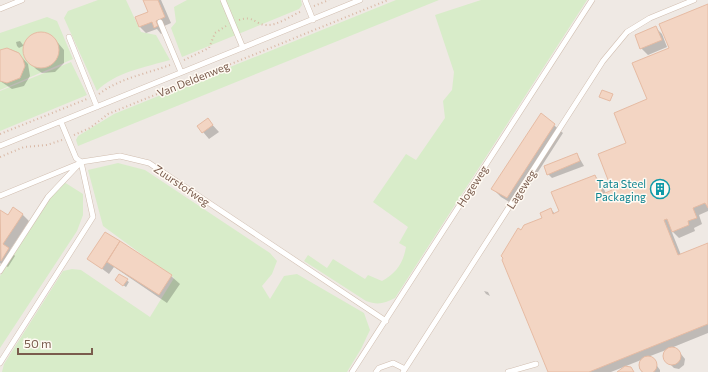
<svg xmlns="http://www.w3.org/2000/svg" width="708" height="372" font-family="Commissioner,sans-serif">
<rect width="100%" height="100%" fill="#fdf6ec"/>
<path fill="#efe9e4" d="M0 0H708V372H0Z"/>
<path fill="#d8ecc9" d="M98 0H126L141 32 156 35 170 60C146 67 115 72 97 91L64 18 68 11Z
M187 0H301L302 5 299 9 182 57 171 28 176 22 174 7Z
M396 0H439L78 146 76 140 78 136 114 114Z
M481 0H587L395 298C384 304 377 305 366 301L304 261 308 255 327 268 333 259 365 279 368 275 382 281C396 273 403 264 406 247L399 243 408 227 373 202 406 154 416 160 445 118 443 101 452 90 454 72 435 15Z
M47 17 57 21 73 59 0 90V33Z
M71 62 87 95 0 131V91Z
M118 163 145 170 270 253 277 261 272 274 262 286 270 299 284 276 297 274 364 313 370 330 361 349 347 372H2L4 364 63 271 72 269 81 270 150 317 174 278 103 226 88 170Z
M64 182 83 194V215L77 231 0 348V276L51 197Z"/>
<path fill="#0003" d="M144 0H161L171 23 162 27 164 32 161 34 157 29 146 33 140 27 137 18 149 13Z
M708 6V211L699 215 702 224 694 228 695 231 679 238 671 230 681 255 708 244V333L671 348 677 349 685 359 684 365 679 369 674 368 665 359 666 350 645 358 652 359 660 370V372H642L639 368 641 360 611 372H549L522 231 543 219 551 209 555 214 560 212 595 176 601 182 606 194 613 191 627 143 671 49Z
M656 28 662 34 667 47 648 55 641 48Z
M34 34H47L53 37 64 50V63L55 72 42 73 36 69 25 57V45L19 48 17 46 16 42 20 41 23 45Z
M10 49 17 52 28 64 30 76 24 86 12 89 0 81V51Z
M541 114 563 133 516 206 501 197 493 189Z
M208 120 219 132 209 139 198 126Z
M577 154 584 166 552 178 548 174Z
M0 211 8 216 22 214 29 221 10 250 15 256 8 267 1 263 0 264Z
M106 233 171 276 180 284 167 303 114 267 109 274 89 259Z
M119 275 129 282 126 287 116 280Z
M484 291 488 292 490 296 486 294Z"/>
<path fill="#f3d5c3" stroke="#e6bba3" d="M143 0H158L165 17 156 21 158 26 154 28 152 22 139 27 135 17 148 12Z
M708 4V208L705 203 693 208 697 218 688 221 689 225 672 232 667 219 664 220 678 255 708 243V324L589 372H548L502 260 503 258 501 256 518 228 521 230 524 225 542 218 540 213 551 208 553 214 559 211 551 192 595 175 603 194 612 190 598 154 626 143 614 113 647 99 632 63 669 48 659 24Z
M656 26 662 40 640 49 635 35Z
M23 50a18 18 0 1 1 36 0a18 18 0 1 1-36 0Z
M7 48 19 53 23 59 25 66 20 78 7 83 0 81V50Z
M602 90 613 94 610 101 599 97Z
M541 113 555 124 507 198 491 189Z
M208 118 213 125 202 133 197 126Z
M577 153 580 161 547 175 544 166Z
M13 207 23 214 3 244 9 248 1 261 0 210 8 215Z
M105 232 120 241 102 269 87 259Z
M120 241 172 275 159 295 107 262Z
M119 274 128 279 123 286 115 280Z
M663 356a9 9 0 1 1 18 0a9 9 0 1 1-18 0Z
M639 365a9 9 0 1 1 18 0a9 9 0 1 1-18 0Z
M625 366 631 367 634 372H617Z"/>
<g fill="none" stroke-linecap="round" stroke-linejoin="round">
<defs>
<path id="service" d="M223 0 243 48
M305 0 313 20
M0 9 22 0
M160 22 181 72
M69 37 97 107
M0 146 360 0
M0 196 78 164
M0 271 48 197 81 162 120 156 149 163 386 321
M0 363 93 217 81 162 76 158 61 122
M352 372 592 0
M376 372 379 368 393 363 405 369
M403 372 603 61 627 32 650 18 694 0
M508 372 536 364"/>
</defs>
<use href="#service" stroke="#d1beb0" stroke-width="6"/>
<path stroke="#d9b8a5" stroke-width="2" stroke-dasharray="1 3" stroke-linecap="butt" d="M314 6 329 0
M239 20C254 15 254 24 266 25 277 26 292 15 302 11
M184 60 209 48 215 33 226 26
M99 94C120 78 146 74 170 65
M0 134 87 99
M74 135 90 128 108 114 388 0
M0 157 24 147 47 145 62 140"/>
<use href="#service" stroke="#fff" stroke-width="5"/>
</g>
<defs>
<symbol id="building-ring" viewBox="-11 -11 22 22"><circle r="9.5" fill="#fffaf3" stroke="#0f9aa8" stroke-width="1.5"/><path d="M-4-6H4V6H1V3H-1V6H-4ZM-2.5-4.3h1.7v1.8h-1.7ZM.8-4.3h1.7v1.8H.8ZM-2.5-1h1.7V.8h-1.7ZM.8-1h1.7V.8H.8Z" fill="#0f9aa8"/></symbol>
</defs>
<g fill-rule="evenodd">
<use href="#building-ring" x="649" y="178" width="22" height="22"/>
</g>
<g text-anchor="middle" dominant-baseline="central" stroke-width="3" stroke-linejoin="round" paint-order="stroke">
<g font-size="11" fill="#7a5c4d" stroke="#fffaf3">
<text transform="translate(193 79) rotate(-22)">Van Deldenweg</text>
<text transform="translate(182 185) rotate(34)">Zuurstofweg</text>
<text transform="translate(472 186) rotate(-57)">Hogeweg</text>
<text transform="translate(521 189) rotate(-57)">Lageweg</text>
</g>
<g font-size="11" fill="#0d838f" stroke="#fffaf3" text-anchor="end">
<text x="646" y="183">Tata Steel<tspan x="646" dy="13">Packaging</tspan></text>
</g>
</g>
<path d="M18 348v6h74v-6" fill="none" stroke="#7a5c4d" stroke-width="2"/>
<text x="24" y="348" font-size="12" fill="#7a5c4d" stroke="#fffaf3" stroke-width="3" paint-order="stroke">50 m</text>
</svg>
